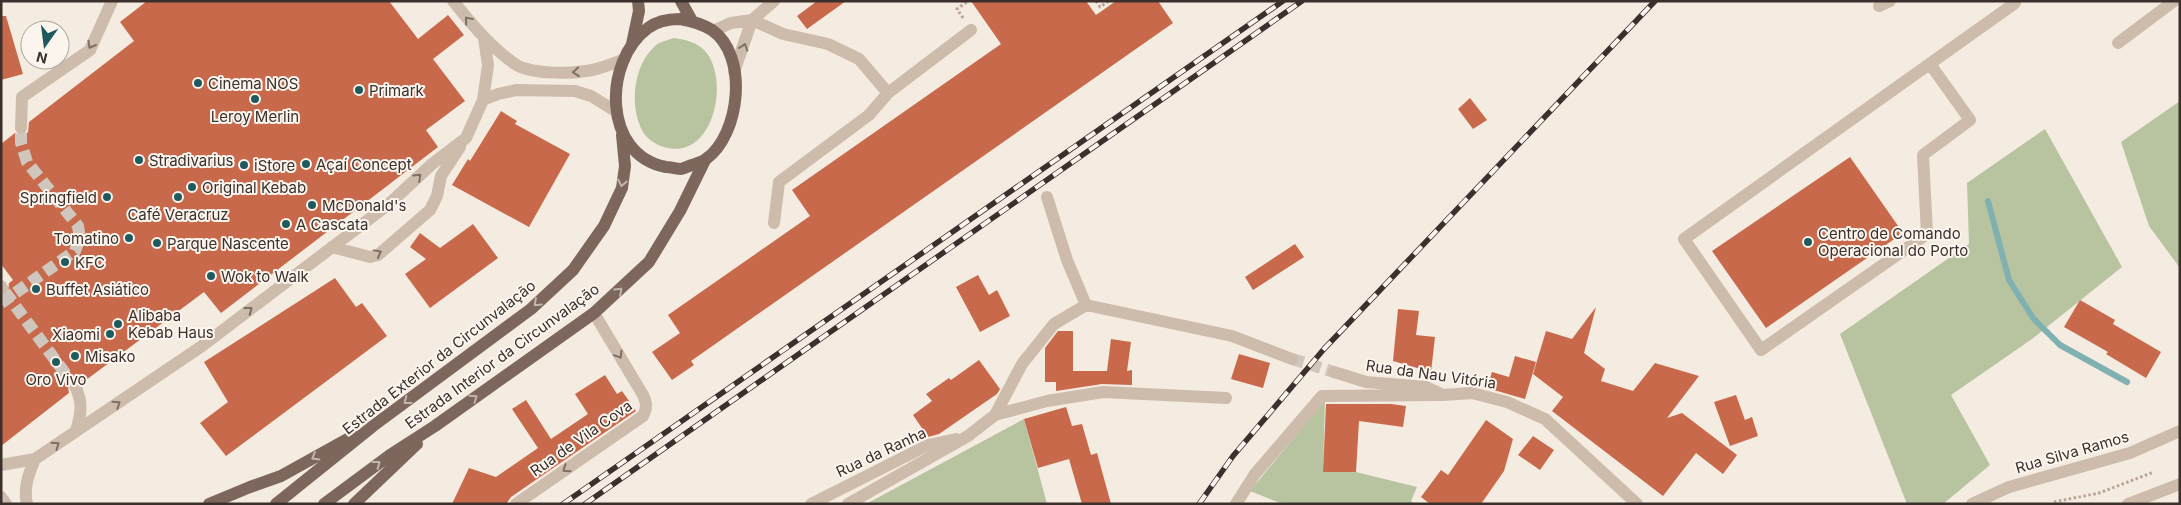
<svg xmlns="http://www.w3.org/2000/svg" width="2181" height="505" font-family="Inter,sans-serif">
<rect width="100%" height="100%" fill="#f4ebe1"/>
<path fill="#b8c4a0" d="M674 38C686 40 697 42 705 51 731 80 713 162 664 147 654 144 644 137 640 126 630 102 634 66 654 47 658 42 668 40 674 38Z
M2180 101V268L2149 226 2121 142Z
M2045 129 2122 267 2032 339 1951 395 1990 465 1943 504H1907L1840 334 1969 244 1967 183Z
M1325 400 1323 472H1356L1417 487 1411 501 1415 504H1283L1250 491Z
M1024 419 1047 504H866Z"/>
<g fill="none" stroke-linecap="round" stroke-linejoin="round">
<path stroke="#7fb0b2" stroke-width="6" d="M1988 201 2009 280 2033 318 2060 345 2127 382"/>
</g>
<path fill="#c8694b" d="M147 1H389L418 39 448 15 464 35 433 59 465 101 426 130 438 147 221 313 204 292 82 383 77 380 70 383 68 387 69 393 1 446V296L8 293 9 283 13 280 1 264V144L15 133 20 136 25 135 28 132 29 122 134 41 120 22Z
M817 1H846L807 29 797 16Z
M971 1H1086L1096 15 1116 1H1158L1173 23 691 361 694 365 672 380 652 352 680 333 668 315 810 216 792 190 1001 44Z
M1 16H6L23 74 1 80Z
M1470 98 1487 120 1473 129 1458 109Z
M501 111 517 121 515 124 570 154 529 227 452 185 468 159 470 161Z
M1850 157 1903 233 1766 328 1712 251Z
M473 224 498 258 430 308 405 274 426 259 410 247 420 233 440 248Z
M1295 244 1304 257 1253 290 1245 277Z
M978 275 989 295 997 290 1010 316 980 332 956 287Z
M335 278 356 307 362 303 387 336 226 456 200 423 228 402 204 362Z
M2080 300 2115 320 2113 324 2161 352 2146 378 2106 354 2108 352 2064 327Z
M1596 307 1584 353 1605 369 1601 381 1633 391 1655 363 1699 376 1667 418 1682 413 1737 455 1723 474 1696 453 1663 496 1552 411 1563 397 1533 374 1546 331 1572 339Z
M1398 309 1419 311 1416 335 1435 337 1431 372 1393 361Z
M1058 331H1073V371H1107L1111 339 1131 342 1127 371 1132 370V385L1102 384 1056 391V382H1045V348Z
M1239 354 1270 363 1263 388 1231 379Z
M1515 356 1536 362 1525 399 1487 388 1492 372 1509 377Z
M979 360 1000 389 997 394 939 434 928 437 913 415 932 401 926 394 949 378 951 380Z
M605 375 617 394 622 391 636 411 511 497 506 504H452L469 468 496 477 538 448 512 409 526 400 551 439 588 414 575 394Z
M1736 395 1745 420 1752 417 1758 436 1730 446 1714 402Z
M1326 404H1391L1406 406 1403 427 1359 421 1356 472H1323Z
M1066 407 1072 426 1082 424 1091 455 1097 453 1111 504H1082L1069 459 1038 468 1024 419Z
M1486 420 1513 439 1504 471 1481 504H1430L1421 497 1441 470 1448 475Z
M1533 436 1554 450 1540 470 1518 455Z"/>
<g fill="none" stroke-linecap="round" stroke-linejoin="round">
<path stroke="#cfc6bd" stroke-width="12" stroke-dasharray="12 6" stroke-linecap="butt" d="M5 292 76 388
M1 303 75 251 80 238 78 226 27 162 21 143V128
M1292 359 1334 372"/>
<path stroke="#b9a596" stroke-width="3" stroke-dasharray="2.5 2.5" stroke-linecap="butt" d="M1096 1 1100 7 1109 1
M963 18 957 9 968 1
M2054 502 2099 493 2154 472"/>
<path stroke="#cdbbac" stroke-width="12" d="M453 1C472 24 490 47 515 64 530 74 568 74 586 71 598 70 611 64 623 60
M1879 6 1890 1
M752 20 783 34 828 44 859 59 888 93
M713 31 731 23 752 20 774 1
M2118 43 2174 1
M1930 64 1970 120 1923 155 1927 234 1761 350 1684 239 2015 3
M734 72 752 20
M483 100 498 94 516 90 575 91 591 96 617 112
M21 128 22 97 90 50 112 1
M1047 197 1067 260 1086 305
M774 223 779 182 869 115 888 93 971 30
M332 247 370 257 378 255 430 210 437 196 441 176 460 147
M1 286 2 288
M1086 305 1232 336 1292 359
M1334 372 1366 382 1426 387 1443 395 1472 393 1507 402 1545 419 1637 504
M76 388C83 404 81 414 76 431
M995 415 1047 401 1103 392 1226 398
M1 465 35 459 202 346 389 204 432 164 466 138 483 100 488 65 484 38
M1 497 6 504
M27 504C23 488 29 473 35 459
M516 504 643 416C647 408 647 403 643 395L594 313
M811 504 928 445 956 439
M848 504 968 436 995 415 1022 364 1054 324 1086 305
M1236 504 1255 474 1322 396 1441 395
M1972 504 2009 487 2130 453 2180 431
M2128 504 2180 484"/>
<path stroke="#7d675c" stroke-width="12" d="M681 1 692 21
M680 19C692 21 702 24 712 30 749 56 740 135 706 159 702 162 697 163 692 165 689 166 685 168 681 169 677 169 671 167 666 167 602 155 603 61 648 28 657 21 670 19 680 19Z
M632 44 639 11 638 1
M209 504 250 487 281 476 353 436
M276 504 373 426 531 309 573 270 604 226 622 188 625 166 622 135
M324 504 390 455 435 426 594 313 649 262 680 211 705 160
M354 504 417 444"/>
<defs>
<path id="rail" d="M563 504 1283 1
M585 504 1302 1
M1199 504 1233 456 1324 349 1655 1"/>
</defs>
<use href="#rail" stroke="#3b302b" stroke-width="5.5"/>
<use href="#rail" stroke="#fbf5ee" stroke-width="4" stroke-dasharray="11" stroke-linecap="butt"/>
</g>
<defs><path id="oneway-chevron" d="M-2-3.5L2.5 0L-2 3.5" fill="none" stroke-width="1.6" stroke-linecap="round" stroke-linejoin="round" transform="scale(1.25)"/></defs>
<g stroke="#7d6f65">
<use href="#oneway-chevron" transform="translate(468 20) rotate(-130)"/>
<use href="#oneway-chevron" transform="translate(91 45) rotate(120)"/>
<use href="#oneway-chevron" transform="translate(744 47) rotate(-71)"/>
<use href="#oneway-chevron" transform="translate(576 72) rotate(176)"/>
<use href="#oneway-chevron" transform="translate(418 177) rotate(-43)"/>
<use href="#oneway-chevron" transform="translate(378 253) rotate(-29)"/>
<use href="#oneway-chevron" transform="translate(249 310) rotate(-37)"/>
<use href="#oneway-chevron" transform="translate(619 355) rotate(59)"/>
<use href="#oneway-chevron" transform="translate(117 404) rotate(-34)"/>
<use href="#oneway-chevron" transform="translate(56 445) rotate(-35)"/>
<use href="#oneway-chevron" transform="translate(566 469) rotate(145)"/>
</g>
<g stroke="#c2b5ac">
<use href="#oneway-chevron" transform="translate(622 183) rotate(102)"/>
<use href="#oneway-chevron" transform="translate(619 291) rotate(-43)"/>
<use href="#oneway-chevron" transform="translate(537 303) rotate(137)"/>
<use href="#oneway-chevron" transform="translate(474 398) rotate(-35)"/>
<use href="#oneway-chevron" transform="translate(407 401) rotate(143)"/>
<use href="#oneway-chevron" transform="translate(315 457) rotate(150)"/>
<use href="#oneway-chevron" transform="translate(377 464) rotate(-37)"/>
</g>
<g fill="#1f5a5e" stroke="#fbf5ee" stroke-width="2">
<circle cx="198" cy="83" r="5"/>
<circle cx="359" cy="90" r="5"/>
<circle cx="255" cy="99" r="5"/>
<circle cx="139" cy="160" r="5"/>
<circle cx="306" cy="164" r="5"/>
<circle cx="244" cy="165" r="5"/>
<circle cx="192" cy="187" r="5"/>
<circle cx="107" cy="197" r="5"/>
<circle cx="178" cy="197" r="5"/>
<circle cx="312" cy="205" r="5"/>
<circle cx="286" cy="224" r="5"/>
<circle cx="129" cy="238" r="5"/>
<circle cx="1808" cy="242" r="5"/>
<circle cx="157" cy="243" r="5"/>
<circle cx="65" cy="262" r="5"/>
<circle cx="211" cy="276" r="5"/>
<circle cx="36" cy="289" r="5"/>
<circle cx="118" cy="324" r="5"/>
<circle cx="110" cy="334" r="5"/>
<circle cx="75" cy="356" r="5"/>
<circle cx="56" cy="362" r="5"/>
</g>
<g text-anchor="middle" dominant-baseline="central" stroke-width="4" stroke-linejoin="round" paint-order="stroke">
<g font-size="15" fill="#3b302b" stroke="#fbf5ee" text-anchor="start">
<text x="208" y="83">Cinema NOS</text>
<text x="369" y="90">Primark</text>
<text x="255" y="116" text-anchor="middle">Leroy Merlin</text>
<text x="149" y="160">Stradivarius</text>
<text x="316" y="164">Açaí Concept</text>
<text x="254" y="165">iStore</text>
<text x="202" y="187">Original Kebab</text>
<text x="97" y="197" text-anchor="end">Springfield</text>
<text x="322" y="205">McDonald's</text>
<text x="178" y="214" text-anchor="middle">Café Veracruz</text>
<text x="296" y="224">A Cascata</text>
<text x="1818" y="233">Centro de Comando<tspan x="1818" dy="17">Operacional do Porto</tspan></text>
<text x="119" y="238" text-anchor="end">Tomatino</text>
<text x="167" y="243">Parque Nascente</text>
<text x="75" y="262">KFC</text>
<text x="221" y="276">Wok to Walk</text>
<text x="46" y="289">Buffet Asiático</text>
<text x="128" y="315">Alibaba<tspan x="128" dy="17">Kebab Haus</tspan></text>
<text x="100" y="334" text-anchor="end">Xiaomi</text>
<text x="85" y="356">Misako</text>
<text x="56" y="379" text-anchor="middle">Oro Vivo</text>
</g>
<g font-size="15" fill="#3b302b" stroke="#fbf5ee">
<text transform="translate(502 356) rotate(-36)">Estrada Interior da Circunvalação</text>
<text transform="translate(439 357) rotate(-38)">Estrada Exterior da Circunvalação</text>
<text transform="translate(1431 374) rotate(8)">Rua da Nau Vitória</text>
<text transform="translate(581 438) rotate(-35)">Rua de Vila Cova</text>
<text transform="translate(881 452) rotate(-25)">Rua da Ranha</text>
<text transform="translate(2072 452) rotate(-16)">Rua Silva Ramos</text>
</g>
</g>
<rect width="2181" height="505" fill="none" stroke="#3b302b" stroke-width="5"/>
<g transform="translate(45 45) rotate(194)"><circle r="24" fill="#fbf5ee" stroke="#aea6a0"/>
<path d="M0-4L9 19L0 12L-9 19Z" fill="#1f5a5e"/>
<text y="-8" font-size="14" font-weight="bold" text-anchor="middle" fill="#3b302b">N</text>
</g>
</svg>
